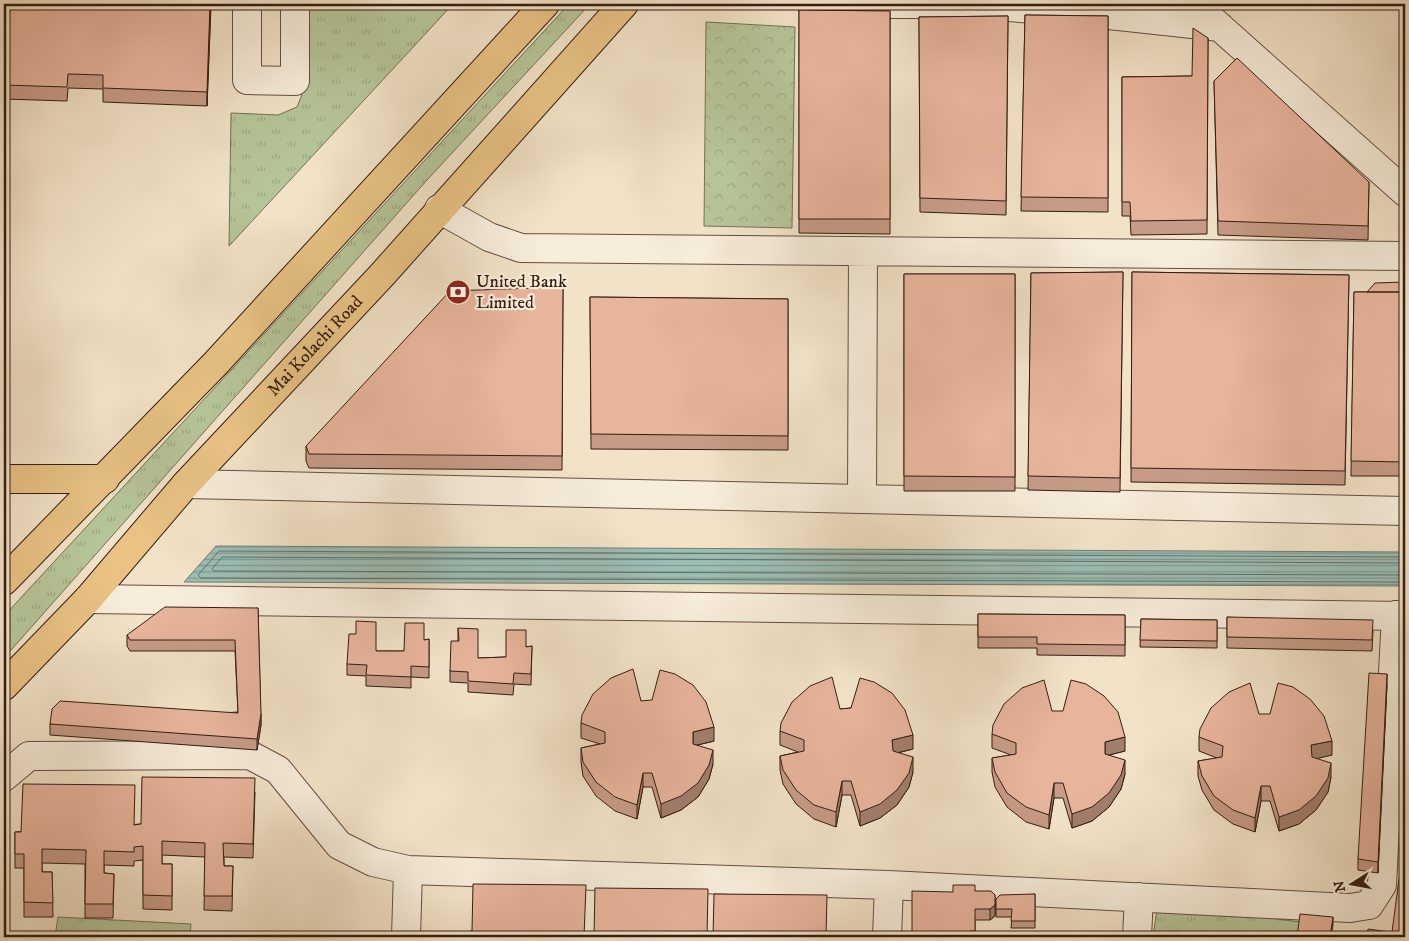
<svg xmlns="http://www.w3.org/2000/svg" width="1409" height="941" font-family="'IM FELL DW Pica',serif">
<defs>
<pattern id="grass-tufts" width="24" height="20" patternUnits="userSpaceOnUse" patternTransform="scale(1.25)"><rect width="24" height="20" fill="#b6c599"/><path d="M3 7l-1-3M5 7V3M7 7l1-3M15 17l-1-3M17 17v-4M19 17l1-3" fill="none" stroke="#9da983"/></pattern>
<pattern id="forest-crowns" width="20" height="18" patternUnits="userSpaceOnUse" patternTransform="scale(1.25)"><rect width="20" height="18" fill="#b6c599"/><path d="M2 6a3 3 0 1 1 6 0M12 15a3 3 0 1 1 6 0" fill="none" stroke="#9da983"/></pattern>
<pattern id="water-rules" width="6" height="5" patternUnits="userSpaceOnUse" patternTransform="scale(1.25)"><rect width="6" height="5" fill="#9bbeb5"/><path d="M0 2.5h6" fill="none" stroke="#7f9a92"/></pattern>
</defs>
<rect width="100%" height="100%" fill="#f2e3c8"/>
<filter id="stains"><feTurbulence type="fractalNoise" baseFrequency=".004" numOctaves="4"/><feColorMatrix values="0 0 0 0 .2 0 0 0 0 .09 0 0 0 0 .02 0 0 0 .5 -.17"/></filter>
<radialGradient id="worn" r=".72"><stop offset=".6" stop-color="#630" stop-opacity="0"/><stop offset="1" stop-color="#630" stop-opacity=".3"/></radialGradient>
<path fill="url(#grass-tufts)" stroke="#757156" d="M303 4H453L229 246 231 113 278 115 297 107 303 92Z
M569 4H590L427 180 4 658V616Z
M1168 905 1300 922 1298 937H1153L1157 909Z
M58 917 191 924 190 937H55Z"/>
<path fill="url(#forest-crowns)" stroke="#757156" d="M706 22 795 27 792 228 704 226Z"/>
<path fill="url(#water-rules)" stroke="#727e74" d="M216 546 1405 552V586L184 582Z"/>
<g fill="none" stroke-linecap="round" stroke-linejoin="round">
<path stroke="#686e64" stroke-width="1" d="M1405 557 219 551 198 575 201 578 1405 582
M1405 563 222 557 212 569 214 571 1405 575"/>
<defs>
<path id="minor" d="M247 4V80L295 81V4
M834 4H968L1100 14 1220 27
M1194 4 1405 192
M439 209 489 237 521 248 1405 256
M186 484 1405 511
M862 499 863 251
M88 599 1405 616
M4 777 29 756 250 755 278 770 339 845 373 862 408 870 889 885 1350 908 1369 905 1382 885 1396 615
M406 937 408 870
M887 937 889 885
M1137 937 1139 897"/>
<g id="major">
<path d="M4 581 216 363 545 4"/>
<path id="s1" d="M4 686 88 599 186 484 382 275 624 4"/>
</g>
<path id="highway" d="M4 479H105"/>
</defs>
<use href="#minor" stroke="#644e40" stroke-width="30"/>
<use href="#major" stroke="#341d13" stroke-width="30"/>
<use href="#highway" stroke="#341d13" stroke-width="30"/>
<use href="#minor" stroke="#f7eddb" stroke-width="28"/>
<use href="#major" stroke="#e9c284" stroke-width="28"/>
<use href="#highway" stroke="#e9c284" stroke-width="28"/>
</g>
<path fill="#c79b86" stroke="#341d13" d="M211 4 207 106 103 102V89L68 88 67 101 4 99V21Z
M799 10 890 11V234L799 233Z
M1025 15 1108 16V212L1021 211Z
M1008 16 1006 215 920 212 919 17Z
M1208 38 1207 234 1131 235 1130 216H1122V77L1192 76Z
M1214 81 1369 182 1368 240 1218 235Z
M1123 272 1120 492 1028 490 1031 273Z
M1132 272 1349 275 1345 485 1131 482Z
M904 274H1015V491H904Z
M1405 282V476H1351L1354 292H1367Z
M563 287 562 470 309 468 306 461V446Z
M590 297 788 299V450L591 449Z
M258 608 261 725 257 750 50 735V724L238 712 235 651H130L127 646V635Z
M978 614 1125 615V656L1037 655V648H978Z
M1227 617 1373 631 1372 651 1227 648Z
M1141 619 1217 620V648L1140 647Z
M458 628 478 658 506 657 526 647 532 646 531 685 514 684 513 695 468 692V683L450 682V671L458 641Z
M429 639V678L411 677V688L366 686V676L347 675V664L376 651H404L424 640Z
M1387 685 1378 873 1358 870V859Z
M641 701 714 741 698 745 713 764 709 779 698 797 681 810 661 818 652 787H643L637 819 615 811 596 796 583 776 581 762V748L600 744 581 738V723Z
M851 708 913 749 898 753 913 772 909 787 897 805 880 818 860 826 851 795H842L836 827 814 819 796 804 783 784 780 770V756L798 752 780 745V731L840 709Z
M1052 711 1125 751 1109 755 1125 774 1121 789 1109 807 1092 821 1072 828 1063 798H1054L1049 829 1026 822 1007 807 995 787 992 772V758L1011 755 992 748V734Z
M1259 714 1332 755 1316 758 1331 777 1328 792 1316 810 1299 824 1279 831 1270 801H1261L1255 832 1233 824 1214 810 1202 790 1198 776V761L1217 758 1199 751V737Z
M255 792 253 858 224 857V866H233L232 911 204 910 205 857 162 855V864H172V910L143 909V860L134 861V866L104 865V873L114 874 113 918H85V864L42 863V872H52L53 917H24V868H15V832L141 824Z
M975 891 995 895V916L990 920H975V937H912L953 892Z
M1035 894V928H1011L1012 917H996V899Z"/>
<path fill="#a27e6d" stroke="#341d13" d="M210 4H211L207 106V92Z
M1387 674V685L1378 873V862Z
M261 714V725L257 750V739Z
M714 727V741L693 746V732Z
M913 735V749L892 754V740Z
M1125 737V751L1105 756V742Z
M1332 741V755L1311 760V745Z
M713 750V764L709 779 698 797 681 810 661 818V804Z
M913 757V772L909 787 897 805 880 818 860 826V812Z
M1125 760V774L1121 789 1109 807 1092 821 1072 828V814Z
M1331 763V777L1328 792 1316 810 1299 824 1279 831V817Z
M643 773V787L637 819V805Z
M842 781V795L836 827V812Z
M1054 783V798L1049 829V815Z
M1261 786V801L1255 832V818Z
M995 905V916L990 920V909Z
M1333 917V925L1331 937H1330Z"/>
<path fill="#e7b49c" stroke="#341d13" d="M4 4H210L207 92 103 88V75L68 74 67 87 4 85Z
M799 10 890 11V219H799Z
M1025 15 1108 16V198L1021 197Z
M1008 16 1006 201 920 198 919 17Z
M1193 28 1208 38 1207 220 1131 221 1130 202H1122V77L1192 76Z
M1237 58 1369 182 1368 226 1218 221 1214 81Z
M1123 272 1120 478 1028 476 1031 273Z
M1132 272 1349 275 1345 471 1131 468Z
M904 274H1015V477L904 476Z
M1405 282V292H1367L1375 283Z
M563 287 562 456 309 454 306 446 450 291Z
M1354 292H1405V462L1351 461Z
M590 297 788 299V436L591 434Z
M165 607 258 608 261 714 257 739 50 724 52 709 60 701 238 713 235 640H130L127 635Z
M978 614 1125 615V645L1037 644V637H978Z
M1227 617 1373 620 1372 640 1227 637Z
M1141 619 1217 620V641L1140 640Z
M356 621 376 622V651H404L405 623H424V640L429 639V667L411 666V677L366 675 367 665 347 664 349 634H356Z
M458 628 478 629V658L506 657V630H526V647L532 646 531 674 514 673 513 684 468 681V672L450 671 451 641H459Z
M633 669 641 701 652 700 660 670 675 674 693 685 706 702 714 727 693 732V744L713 750 709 765 698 783 681 796 661 804 652 773H643L637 805 615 797 596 782 583 762 581 748 605 743V732L581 723 582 715 593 694 611 678Z
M1369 673 1387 674 1378 862 1358 859Z
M832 677 840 709 851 708 860 678 874 682 892 693 905 710 913 735 892 740 893 751 913 757 909 773 897 790 880 804 860 812 851 781H842L836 812 814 805 796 790 783 770 780 756 804 751V740L780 731 781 723 792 702 810 686Z
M1044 680 1052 711H1063L1071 680 1086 684 1104 696 1118 712 1125 737 1105 742V754L1125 760 1121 775 1109 793 1092 807 1072 814 1063 783H1054L1049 815 1026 807 1007 793 995 772 992 758 1016 754V743L992 734 993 725 1004 704 1022 688Z
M1250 683 1259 714H1270L1278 683 1293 687 1310 699 1324 716 1332 741 1311 745 1312 757 1331 763 1328 778 1316 796 1299 810 1279 817 1270 786H1261L1255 818 1233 810 1214 796 1202 776 1198 761 1222 757 1223 746 1199 737 1200 729 1211 708 1229 692Z
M142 777 255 778 253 844 223 843 224 866H233L232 896H204L205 843 162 841V864H172V896L143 895V846L134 847V852L104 851V873L114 874 113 904H85L86 850 42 849V872H52L53 903 24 902V854H15V832H21L23 784 135 785 134 825 141 824Z
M1399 879 1405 880V934L1392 932Z
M473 884 586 885 584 937H465V932L472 931Z
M953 885H975V891H991L995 895V905L990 909H975V931H970V937H912V891L953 892Z
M595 888 708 889 707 937H588V935H594Z
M714 894 827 895 826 937H713Z
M1035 894V921H1011L1012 909H996V899L1000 895Z
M1300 914 1333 917 1330 937H1297Z
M1368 929 1405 934V937H1367Z
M262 935H284V937H262Z"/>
<defs>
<symbol id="bank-disc" viewBox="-11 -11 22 22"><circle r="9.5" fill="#8f2418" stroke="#f7eddb"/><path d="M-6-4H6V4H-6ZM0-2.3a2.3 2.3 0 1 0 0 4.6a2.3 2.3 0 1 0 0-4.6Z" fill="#fff"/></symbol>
</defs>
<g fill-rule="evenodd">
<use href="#bank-disc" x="444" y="278" width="28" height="28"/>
</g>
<g text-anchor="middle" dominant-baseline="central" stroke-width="4.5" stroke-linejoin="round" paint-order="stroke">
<g font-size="18" fill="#341d13" stroke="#f7eddb" text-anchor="start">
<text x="476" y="282">United Bank<tspan x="476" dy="21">Limited</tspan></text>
</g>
<g font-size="18" fill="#341d13" stroke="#f7eddb">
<text stroke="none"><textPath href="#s1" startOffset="461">Mai Kolachi Road</textPath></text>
</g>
</g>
<rect width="1409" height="941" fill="none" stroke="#f2e3c8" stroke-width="20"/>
<rect x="5" y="5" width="1399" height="931" fill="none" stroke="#341d13" stroke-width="2.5"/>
<rect x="10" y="10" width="1389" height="921" fill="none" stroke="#341d13"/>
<g transform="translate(1352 884) rotate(259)" stroke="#f7eddb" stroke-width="4" paint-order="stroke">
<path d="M0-4L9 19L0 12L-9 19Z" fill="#341d13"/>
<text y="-8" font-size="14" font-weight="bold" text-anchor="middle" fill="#341d13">N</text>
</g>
<rect width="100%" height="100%" filter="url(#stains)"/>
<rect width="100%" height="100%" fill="url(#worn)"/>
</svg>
